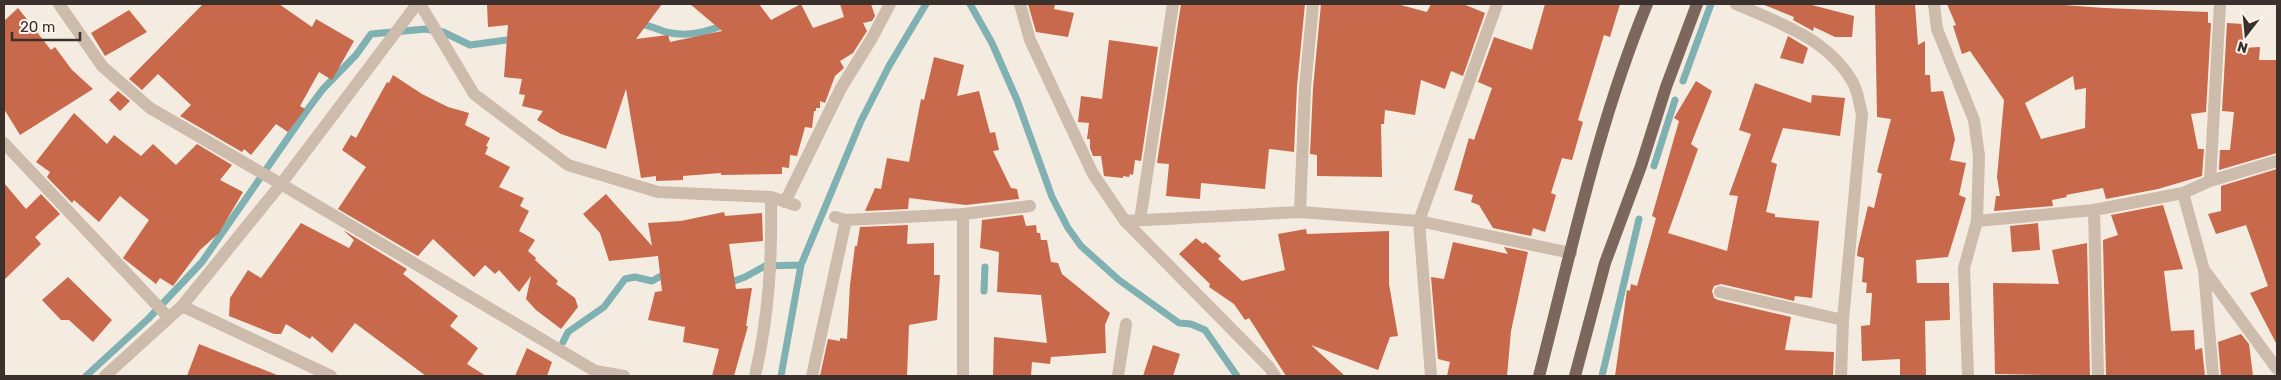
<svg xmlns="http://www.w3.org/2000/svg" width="2281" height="380" font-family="Rubik,sans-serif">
<rect width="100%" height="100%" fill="#f4ebe1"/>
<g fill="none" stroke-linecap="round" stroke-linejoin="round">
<path stroke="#7fb0b2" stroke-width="7" d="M970 4 992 43 1017 100 1052 197 1068 228 1081 246 1119 280 1179 323 1191 324 1205 330 1237 376
M639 24C648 25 657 29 666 32 686 37 706 33 725 24
M1683 81 1711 4
M1654 166 1675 100
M726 284 745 277 765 266 801 265
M984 291 985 267
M563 342 568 332 604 307 625 279 635 277 652 281 661 276 669 275
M86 376 148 319 202 262 308 109 323 89 356 55 371 34 426 29 443 32 470 45 514 39
M781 376 801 265 861 121 889 66 926 4
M1602 376 1639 219"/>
</g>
<path fill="#c8694b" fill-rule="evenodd" d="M203 4H279L312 27 316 19 354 41 332 80 319 72 300 106 305 109 288 132 276 124 251 155 244 149 242 152 180 116 191 105 158 74 142 90 129 79Z
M487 4H662L636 39 668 35 670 42 722 31 690 4H759L771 20 801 4 813 28 844 17 840 4H871L875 16 872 21 863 23 867 31 853 53 840 61 844 68 835 76 825 103 820 101V108H816V111H814L812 128 805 127 797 156 790 155 789 168 782 167V174L721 175V173L683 176V180L656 181V176L641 178 626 89 606 149 561 134 537 120 543 111 522 106 525 95 519 94 522 79 504 77 508 25 488 27Z
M1028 4H1055L1054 9 1074 13 1068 37 1036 32Z
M1181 4H1305L1297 86 1294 152 1269 149 1265 189 1201 183 1200 199 1166 196 1169 164 1157 163Z
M1321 4H1397L1427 12 1431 4H1463L1485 13 1463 76 1451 71 1445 89 1421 80 1415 115 1385 110 1384 124H1381L1382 177 1317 176V155L1310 154 1313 88Z
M1545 4H1620L1610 37 1604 35 1578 120 1583 122 1572 160 1562 158 1551 193 1556 195 1545 232 1533 228 1531 236 1493 228 1479 205 1471 202 1473 195 1454 190 1469 138 1474 140 1492 88 1478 82 1494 37 1532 50Z
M1762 4H1808L1854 16 1852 37H1835L1814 27 1813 31 1793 20 1794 17Z
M1875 4H1915L1918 45 1925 41V75H1930L1931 92 1943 91 1955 139 1950 160 1966 163 1959 195 1966 198 1948 257 1916 260 1917 283H1949L1950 320 1925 321 1926 376H1900V359L1862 361 1861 326 1870 325 1872 293H1866L1867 283 1862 282 1864 258 1857 256 1858 248 1868 206 1874 208 1882 174 1877 172 1891 119 1877 117Z
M1947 4H2050L2105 8 2208 12V23H2211L2206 112 2191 114 2198 149H2204L2202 176 2158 189 2106 199 2103 188 2066 195 2067 197 2052 200 2053 206 1994 211 1996 196H2000L1997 177 2004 100 1970 51 1962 54 1953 26 1956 25ZM2073 76 2075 90 2086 88 2085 128 2041 139 2025 103Z
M18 8 51 50 55 47 72 70 93 89 20 135 4 109V21Z
M129 10 147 32 105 56 91 33Z
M2227 23 2243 24V48L2260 47 2259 60H2277V153L2219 170 2220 150H2230L2234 112 2222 111Z
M1788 36 1808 48 1803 64 1780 58Z
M1109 40 1158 47 1141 161 1135 160 1133 175 1130 174 1129 177 1123 176V178L1104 176 1101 156H1093L1090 148V139H1087L1089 123 1078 122 1081 96 1102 99Z
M934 57 964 65 957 96 979 91 990 133 995 132 999 150 993 151 1011 188 1017 189 1019 199 966 205 909 198 908 209 865 211 875 188 881 189 887 158 909 162 921 99 924 100Z
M393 75 422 94 448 107 469 113 465 125 490 138 486 146 488 147 485 154 510 167 499 187 524 198 520 206 529 211 519 231 535 240 528 251 536 258 535 260 558 281 556 284 575 298 578 307 561 329 536 310 526 299 531 276 519 292 499 270 495 274 485 265 474 277 433 239 418 256 338 209 366 167 342 150 351 135 356 138 387 82 389 83Z
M1696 81 1712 91 1691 144 1698 149 1668 233 1727 251 1738 196 1729 195 1751 134 1739 130 1755 83 1811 103 1812 95 1845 98 1840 136 1783 128 1771 162 1777 164 1766 212 1775 214V217L1819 221 1812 298 1795 296 1794 301 1721 284 1714 286 1712 291 1714 298 1718 300 1791 317 1785 350 1834 352 1833 376H1615L1627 290 1630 291 1631 284 1637 286 1656 218 1652 216 1679 121 1674 118Z
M118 91 130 101 120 111 109 100Z
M74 113 107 144 114 135 141 156 153 144 176 165 197 144 232 165 220 180 243 192 219 233 200 250 173 286 160 278 156 284 123 258 149 220 120 196 99 222 74 200 72 203 47 177 50 172 36 162Z
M2277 169V345L2250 293 2268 286 2246 225 2216 234 2208 214 2221 211V186Z
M4 183 26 209 41 194 60 214 35 237 41 244 4 280Z
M606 194 652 246 648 223 681 221 724 212 725 216 762 213 763 241 729 244 736 289 752 288 746 326H748L734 376H712L719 349 683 342 685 327 648 320 655 292 662 291 658 256 609 261 600 233 583 214Z
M2163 205 2183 269 2164 271 2171 331 2194 330 2195 350 2202 348 2205 376H2106L2103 240 2118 235 2111 215Z
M1023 215 1026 226 1036 225 1037 233H1040L1041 240H1047L1051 262 1058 263 1062 274 1110 313 1105 325 1106 353 1051 357 1050 364 1032 362 1031 376H993L994 337 1047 343 1041 295 997 292 999 252 980 248 982 220Z
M301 223 349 248 354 240 343 230 407 269 403 274 458 316 450 326 478 348 467 364 486 376H426L355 323 332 353 312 336 310 339 286 324 281 334H274L229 316 230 298 248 270 261 278Z
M2038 223 2040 250 2012 252 2010 226Z
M908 225 907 244 934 243V275H940L937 320 909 325 907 376H820L828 339 840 341V338L847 339 850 285 855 246H857L860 227Z
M1306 229 1307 234 1389 231V284L1398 336 1390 337 1378 370 1311 345 1345 376H1286L1249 318 1245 320 1234 304 1209 287 1210 284 1179 254 1196 238 1203 244 1205 242 1221 256 1218 259 1242 281 1285 270 1278 234Z
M1453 242 1508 254 1504 247 1528 252 1511 331 1507 376H1447L1450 362 1438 359 1431 277 1444 279Z
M2087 243 2090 376 1995 374 1993 283 2059 284 2052 250Z
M68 277 112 320 93 342 69 320H61L42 300Z
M2241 334 2249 344 2253 376H2221L2218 342Z
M199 344 277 375V376H187Z
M1153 345 1180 354 1173 376H1143Z
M527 348 552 362 547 376H515Z"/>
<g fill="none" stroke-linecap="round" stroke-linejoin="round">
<path stroke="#cdbbac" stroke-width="12" d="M59 4 102 66 150 108 281 184 595 371 624 376
M420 4 474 94 568 165 658 192 771 197 795 205
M1020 4 1030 40 1093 174 1125 221 1269 367 1275 376
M1736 4C1779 23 1827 38 1852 81 1858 90 1859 104 1862 114L1843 320 1841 376
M1934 4 1937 29 1974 120 1979 156 1977 221 1964 268 1968 376
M4 143 169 318
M2210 181 2220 4
M2183 193 2204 270 2213 376
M785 202 841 88 872 38 890 4
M2094 210 2098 376
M1300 212 1305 87 1313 4
M835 217 846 220 963 214 1030 206
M1140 220 1173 4
M1125 221 1300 212 1419 221 1571 253
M1977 221 2094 210 2183 193 2210 181 2277 161
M2205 271 2277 369
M1720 292 1843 320
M182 306 331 376
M105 376 182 306 281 184 417 4
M755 376C769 315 772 260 771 197
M812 376 846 220
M963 376V214
M1118 376 1126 324
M1431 376 1419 221 1497 4"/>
<path stroke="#7d675c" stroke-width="12" d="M1539 376C1571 252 1598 123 1647 4
M1575 376 1605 263 1641 166 1666 87 1697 4"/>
</g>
<rect width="2281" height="380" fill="none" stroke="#3b302b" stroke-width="10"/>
<g transform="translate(2246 35) rotate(196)" stroke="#fbf5ee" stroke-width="4" paint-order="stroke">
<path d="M0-4L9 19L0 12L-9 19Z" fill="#3b302b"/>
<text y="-8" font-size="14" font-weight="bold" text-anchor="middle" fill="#3b302b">N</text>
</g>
<path d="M12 32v8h68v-8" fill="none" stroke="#3b302b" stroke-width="2.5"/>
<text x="20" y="32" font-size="15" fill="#3b302b" stroke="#fbf5ee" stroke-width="4" paint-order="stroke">20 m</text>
</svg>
